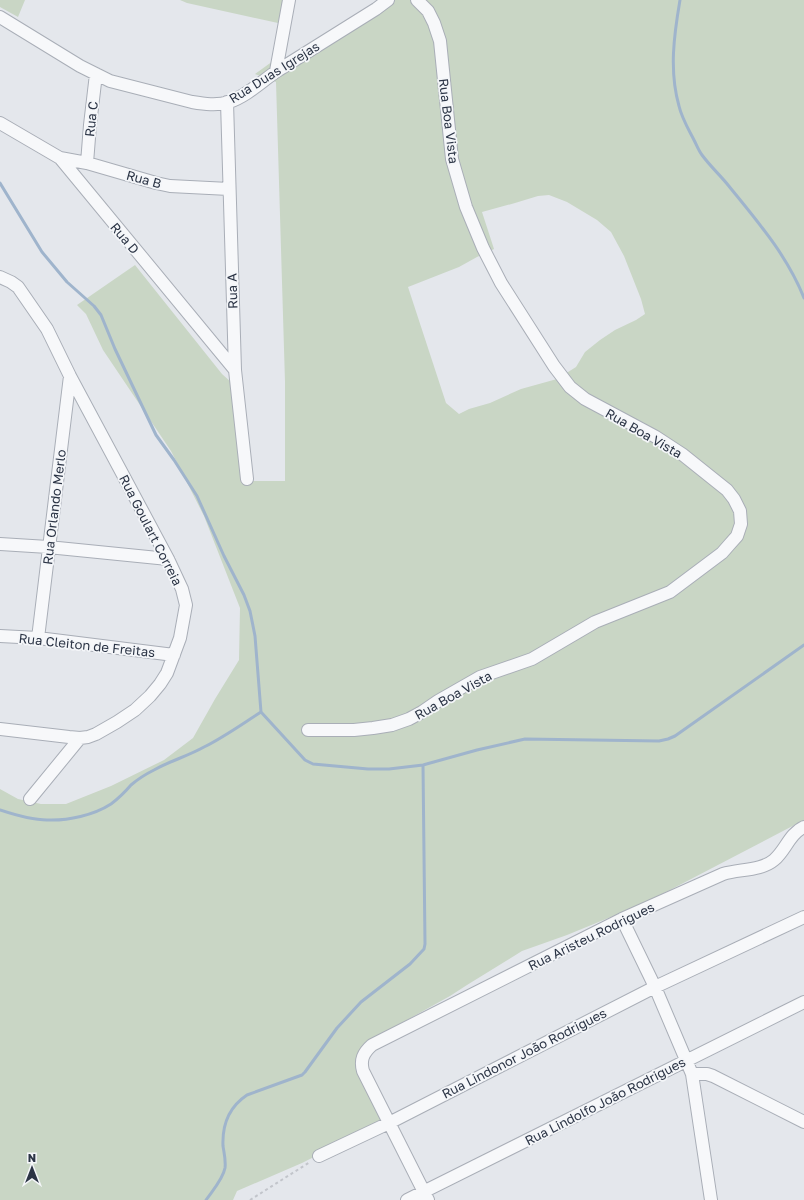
<svg xmlns="http://www.w3.org/2000/svg" width="804" height="1200" font-family="'Golos Text',sans-serif">
<rect width="100%" height="100%" fill="#e4e7ec"/>
<path fill="#c9d6c5" fill-rule="evenodd" d="M0 0H25L18 17 0 7Z
M180 0H283L278 23 187 3Z
M393 0H804V820L645 903 567 935 522 951 467 985 450 996 364 1044 360 1058 383 1117 381 1123 302 1163 237 1191 233 1200H0V789L18 799 41 804H66L111 786 164 760 193 738 215 699 239 660 240 608 204 516 171 451 103 350 86 314 77 305 135 265 222 374 231 382 243 481H285V382L276 82 255 74 273 61 310 53ZM549 195 567 202 597 220 611 232 624 256 641 299 645 314 636 320 615 330 600 340 585 352 576 367 557 379 521 389 490 403 469 409 459 414 446 403 408 287 459 267 477 257 494 249 482 212 515 203 538 196Z"/>
<g fill="none" stroke-linecap="round" stroke-linejoin="round">
<path stroke="#9fb4cc" stroke-width="3" d="M680 0C674 35 669 71 679 106 682 119 689 130 695 142 697 146 699 151 702 155 710 166 720 175 728 185 757 221 787 255 804 298
M0 183 42 252 67 282 94 306 101 315 115 349 156 435 174 460 197 496 224 556 244 595 250 611 255 636 261 712 305 760 313 764 368 769H389L423 765 477 750 525 739 659 741 668 739 675 736 804 645
M0 810C15 815 32 820 47 820 68 821 94 815 111 804 119 798 125 792 131 785 138 779 146 774 154 770 170 761 188 756 204 747 224 737 242 724 261 712
M206 1200C213 1190 223 1179 225 1168 226 1160 224 1153 223 1146 222 1124 229 1107 247 1095L302 1075 305 1072 337 1028 361 1002 410 964 424 949 425 944 423 765"/>
<defs>
<path id="minor" d="M0 17 80 66 110 81 192 102C204 104 217 106 229 102 247 96 262 81 277 71 310 50 343 30 376 9L388 0
M276 71 289 0
M227 102 235 370 247 479
M0 123 60 158 235 370
M60 158 87 163 156 183 170 186 229 189
M87 163 90 125 96 74
M0 277 11 282 18 287 47 329 70 376 168 559 182 589 186 605 180 638 167 673 160 684 150 696 135 710 117 722 96 734 88 737 80 738 69 737 0 729
M0 544 48 547 168 559
M0 636 38 638 174 655
M38 638 70 376
M308 730H354L373 728 392 725 409 719 422 712 438 701 480 677 532 659 595 622 670 592 722 553 729 545 737 536 741 524 740 511 734 499 727 490 682 454 656 437 585 399 570 387 554 366 501 283 483 248 466 207 452 159 440 41 434 23 428 11 417 0
M30 799 80 738
M622 919 655 987 692 1074 711 1200
M692 1074H707L713 1076 804 1122
M319 1156 389 1123 655 987 804 917
M407 1200 804 1002
M428 1200 363 1071C360 1060 363 1053 372 1045L622 919 723 874C739 869 761 871 774 860 786 850 789 834 804 827"/>
</defs>
<use href="#minor" stroke="#a9aeb7" stroke-width="14"/>
<path stroke="#c2c5cb" stroke-width="2" stroke-dasharray="3 3" stroke-linecap="butt" d="M250 1200 310 1162"/>
<use href="#minor" stroke="#f7f8fa" stroke-width="12"/>
</g>
<g text-anchor="middle" dominant-baseline="central" stroke-width="3.5" stroke-linejoin="round" paint-order="stroke">
<g font-size="13" fill="#2b3445" stroke="#f4f6f9">
<text transform="translate(274 72) rotate(-32)">Rua Duas Igrejas</text>
<text transform="translate(91 119) rotate(-84)">Rua C</text>
<text transform="translate(449 121) rotate(83)">Rua Boa Vista</text>
<text transform="translate(144 179) rotate(15)">Rua B</text>
<text transform="translate(125 238) rotate(50)">Rua D</text>
<text transform="translate(232 291) rotate(-92)">Rua A</text>
<text transform="translate(644 433) rotate(30)">Rua Boa Vista</text>
<text transform="translate(54 507) rotate(-83)">Rua Orlando Merlo</text>
<text transform="translate(151 530) rotate(63)">Rua Goulart Correia</text>
<text transform="translate(87 645) rotate(6)">Rua Cleiton de Freitas</text>
<text transform="translate(453 695) rotate(-29)">Rua Boa Vista</text>
<text transform="translate(591 936) rotate(-26)">Rua Aristeu Rodrigues</text>
<text transform="translate(524 1053) rotate(-27)">Rua Lindonor João Rodrigues</text>
<text transform="translate(605 1101) rotate(-27)">Rua Lindolfo João Rodrigues</text>
</g>
</g>
<g transform="translate(32 1168)" stroke="#f4f6f9" stroke-width="3" paint-order="stroke">
<path d="M0-3L7 15L0 10L-7 15Z" fill="#2b3445"/>
<text y="-6" font-size="11" font-weight="bold" text-anchor="middle" fill="#2b3445">N</text>
</g>
</svg>
